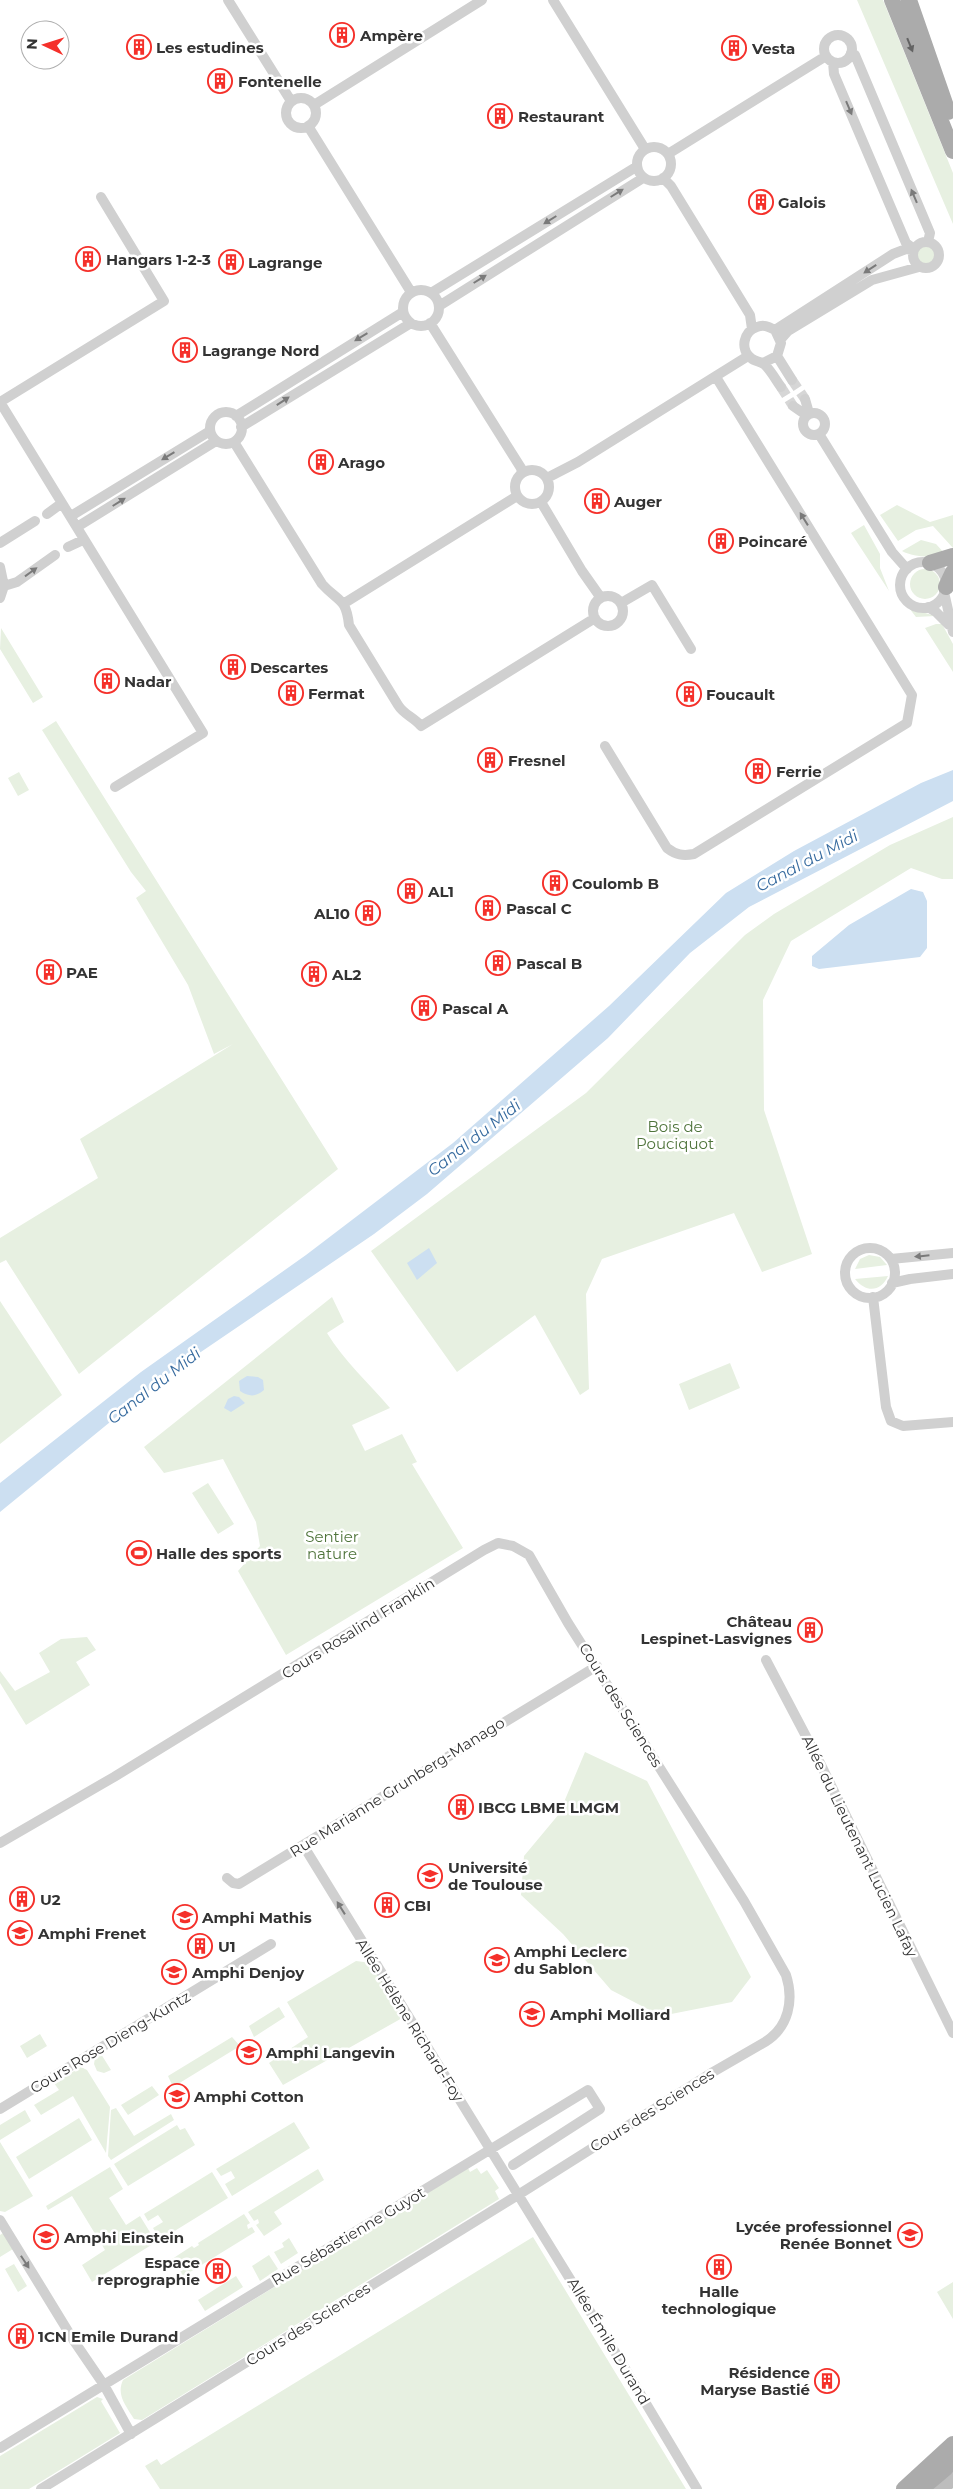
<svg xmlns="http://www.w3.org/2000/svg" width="953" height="2489" font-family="Montserrat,sans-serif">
<rect width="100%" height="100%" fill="#fff"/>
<path fill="#e7f0e1" d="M857 0H883L953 173V224Z
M917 255a9 9 0 1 1 18 0a9 9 0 1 1-18 0Z
M897 505 930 522 953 515V548L933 526 916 530 898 541 880 515Z
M864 525 880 554V568L889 591 851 533Z
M921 540 936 544 946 555C932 557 915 558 902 551Z
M910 584a15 15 0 1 1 30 0a15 15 0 1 1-30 0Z
M909 608 935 616 916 617Z
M936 624H942L953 644V672L925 628Z
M1 628 43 697 33 703 0 649Z
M56 721 338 1169 79 1374 6 1260 0 1263V1238L98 1178 80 1139 233 1044 214 1054 188 985 136 898 146 891 131 872 42 730Z
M19 772 29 790 18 796 8 778Z
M953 817V879H942L911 868 791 941 763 1000 764 1110 812 1254 762 1272 734 1213 602 1259 586 1294 589 1389 580 1395 535 1315 457 1372 371 1251 586 1093 745 935 774 914 890 845Z
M869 1255 880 1257 887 1265 855 1269 860 1259Z
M888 1276C881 1292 866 1293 855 1279Z
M332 1297 344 1322 327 1333C344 1361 369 1383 390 1408L352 1425 365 1451 402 1434 417 1462 379 1477 412 1464 463 1548 286 1655 238 1571 260 1546 256 1522 223 1459 164 1473 144 1447Z
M0 1301 62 1395 0 1444Z
M730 1363 740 1388 689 1410 679 1384Z
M208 1483 234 1524 218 1534 192 1493Z
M87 1637 96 1650 76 1662 90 1685 26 1725 0 1683V1671L15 1691 50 1672 39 1653 61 1639Z
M585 1752 647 1781 751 1977 732 2002 661 2016 611 1990 563 1934 521 1895 524 1856 559 1814Z
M356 1961 372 1963 404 2017 283 2085 269 2063 308 2037 287 2002Z
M279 2007 285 2017 254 2037 249 2026Z
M40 2034 47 2046 27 2058 20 2046Z
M232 2037 240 2046 173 2087 168 2076Z
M101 2054 111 2070 104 2073 97 2071 94 2064 95 2058Z
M81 2067 87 2070 110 2107 106 2153 73 2096 41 2115 34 2105 59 2090 54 2083Z
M152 2086 159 2095 128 2115 121 2105Z
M116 2108 134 2136 171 2114 174 2120 111 2160 108 2156 111 2110Z
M25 2110 31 2121 0 2140V2125Z
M79 2118 92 2140 29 2179 16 2157Z
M294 2122 310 2148 232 2196 225 2184 235 2178 231 2171 221 2176 216 2169Z
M177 2125 180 2130 185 2128 195 2145 128 2186 114 2164Z
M0 2142 33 2196 5 2212 0 2211Z
M110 2167 123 2189 109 2198 126 2225 140 2216 156 2242 92 2282 82 2265 105 2250 72 2196 48 2210 46 2206Z
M468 2168 470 2172 477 2168 481 2174 487 2170 499 2188 495 2191 499 2199 142 2420 134 2419C126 2406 116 2395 123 2380Z
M318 2169 324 2180 274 2212 282 2224 264 2236 256 2225 259 2223 258 2219 254 2221 248 2212Z
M212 2172 228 2198 160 2240 153 2228 163 2222 158 2215 148 2221 144 2214Z
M244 2214 250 2223 247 2225 248 2229 252 2227 255 2232 182 2277 180 2272 183 2270 181 2266 177 2268 172 2259 192 2246 194 2248 199 2245 198 2243Z
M3 2233 13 2249 0 2257V2235Z
M533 2237 686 2489H160L145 2466 157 2459 161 2465Z
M289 2238 298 2253 281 2264 274 2252 284 2247 282 2243Z
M269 2255 278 2269 260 2281 252 2266Z
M14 2264 27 2286 18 2292 5 2269Z
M236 2276 243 2287 205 2311 198 2300Z
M953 2282V2319L937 2292Z
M97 2397 103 2399 101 2401 120 2433 29 2489H0V2456Z"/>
<path fill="#ccdff1" d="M953 770V801L749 907 690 953 608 1038 427 1194 374 1234 170 1373 0 1512V1483L141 1372 306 1255 453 1143 609 1006 726 893 794 851 921 783Z
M911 889 923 892 927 901V948L920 957 819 969 812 966V956L849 925Z
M429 1248 437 1263 417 1280 407 1263Z
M247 1376 258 1377 263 1380 264 1390C256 1397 249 1397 240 1391L239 1381Z
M234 1396 239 1397 245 1403 231 1412 224 1408 228 1399Z"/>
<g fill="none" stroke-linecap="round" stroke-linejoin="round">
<path stroke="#d6d6d6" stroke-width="10" stroke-dasharray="10 5" stroke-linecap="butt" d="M792 380 805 399
M781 387 793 406"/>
<path stroke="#d0d0d0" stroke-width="10" d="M228 0 291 101
M553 0 645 149
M824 49a14 14 0 1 1 28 0a14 14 0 1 1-28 0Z
M851 53 855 55 930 233 928 242
M833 62 834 74 906 243 914 249
M286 113a15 15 0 1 1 30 0a15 15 0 1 1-30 0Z
M314 105 482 0
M308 126 411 292
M637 164a17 17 0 1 1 34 0a17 17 0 1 1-34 0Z
M668 154 826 56
M663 178 671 186 750 315 752 329
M101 197 164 301 0 402 203 733 115 787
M913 255a13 13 0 1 1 26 0a13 13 0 1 1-26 0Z
M403 308a18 18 0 1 1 36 0a18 18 0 1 1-36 0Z
M431 293 636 167
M439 306 643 178
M430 323 521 468 522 473
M775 330 893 254 906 249 913 250
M781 339 788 331 872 280 919 267
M777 356 792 380
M763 363 777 356 781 343 775 330C769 327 764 324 757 327 743 331 740 350 751 358 755 362 761 361 765 365 771 371 776 380 781 387
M805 399 809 413
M793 406 806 415
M210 428a16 16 0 1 1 32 0a16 16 0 1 1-32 0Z
M803 424a11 11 0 1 1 22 0a11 11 0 1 1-22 0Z
M236 416 403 312
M241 427 411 323
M819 434 892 552 907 569
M234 442 322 584C338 602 346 597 349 625L398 705C404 715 414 717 421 726L595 618
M515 487a17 17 0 1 1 34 0a17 17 0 1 1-34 0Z
M547 478 578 462 748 356
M541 502 582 571 601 598
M47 514 62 503
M71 516 210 431
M77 527 216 441
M0 543 35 521
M68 547 83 540
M900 585a23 23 0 1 1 46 0a23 23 0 1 1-46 0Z
M0 567 4 586 0 598
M4 586 17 582 55 555
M944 592 953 632
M593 611a15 15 0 1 1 30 0a15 15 0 1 1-30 0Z
M621 603 652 585 691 649
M343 604 517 496
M928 607 936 612 949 625
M605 746 667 848C676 855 683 856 694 854L907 723 912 695 716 377
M845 1273a25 25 0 1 1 50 0a25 25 0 1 1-50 0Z
M891 1259 953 1253
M892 1283 910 1279 953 1274
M873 1297 886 1407 891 1421 903 1426 953 1422
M766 1660 819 1761 953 2033
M0 1843 114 1777 484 1550 498 1543 513 1546 529 1555 568 1623 744 1901 786 1975C794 2000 789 2027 765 2042L713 2072 518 2195 41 2489
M303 1845 626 2370 697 2489
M227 1878 233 1883 239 1884 597 1666
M0 2109 271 1944
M0 2220 74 2341 104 2385 131 2434
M0 2448 588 2090 600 2109 513 2165"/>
<path stroke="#bdbdbd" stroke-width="14" d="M938 2489 953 2480"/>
<path stroke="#ababab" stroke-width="16" d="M892 0 953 151
M909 0 948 112
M930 563 953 556
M946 587 953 572
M904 2489 953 2444
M921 2489 953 2462"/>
</g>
<defs><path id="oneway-solid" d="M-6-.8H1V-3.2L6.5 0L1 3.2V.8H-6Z" transform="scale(1.25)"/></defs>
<use fill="#636363" href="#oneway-solid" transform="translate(910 45) rotate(68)"/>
<g fill="#7a7a7a">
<use href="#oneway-solid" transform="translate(849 108) rotate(67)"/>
<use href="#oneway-solid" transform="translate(617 193) rotate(-32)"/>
<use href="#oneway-solid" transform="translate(914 196) rotate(-113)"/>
<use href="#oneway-solid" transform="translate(550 220) rotate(148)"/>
<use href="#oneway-solid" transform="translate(870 269) rotate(147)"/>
<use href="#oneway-solid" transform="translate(480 279) rotate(-32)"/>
<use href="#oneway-solid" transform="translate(361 337) rotate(149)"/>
<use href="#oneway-solid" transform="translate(283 401) rotate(-33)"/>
<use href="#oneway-solid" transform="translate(168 456) rotate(149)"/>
<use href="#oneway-solid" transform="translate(119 502) rotate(-32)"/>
<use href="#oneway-solid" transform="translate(804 519) rotate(-122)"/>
<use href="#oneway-solid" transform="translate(31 572) rotate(-36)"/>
<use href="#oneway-solid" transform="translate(922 1256) rotate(174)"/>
<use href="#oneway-solid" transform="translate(341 1908) rotate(-122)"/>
<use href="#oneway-solid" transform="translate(25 2262) rotate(57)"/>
</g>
<defs>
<symbol id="building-ring" viewBox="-11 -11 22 22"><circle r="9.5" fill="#fff" stroke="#f5302a" stroke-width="1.5"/><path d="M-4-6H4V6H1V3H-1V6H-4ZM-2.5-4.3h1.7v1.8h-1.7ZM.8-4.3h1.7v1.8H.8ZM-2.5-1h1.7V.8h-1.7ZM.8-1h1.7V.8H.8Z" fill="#f5302a"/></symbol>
<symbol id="stadium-ring" viewBox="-11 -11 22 22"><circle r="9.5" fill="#fff" stroke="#f5302a" stroke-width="1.5"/><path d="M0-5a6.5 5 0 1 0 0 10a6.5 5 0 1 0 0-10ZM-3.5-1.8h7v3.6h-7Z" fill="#f5302a"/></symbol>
<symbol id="university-ring" viewBox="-11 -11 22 22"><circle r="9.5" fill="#fff" stroke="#f5302a" stroke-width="1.5"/><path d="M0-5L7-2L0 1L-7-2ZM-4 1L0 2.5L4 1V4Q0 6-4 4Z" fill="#f5302a"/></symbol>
<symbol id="school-ring" viewBox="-11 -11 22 22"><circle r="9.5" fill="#fff" stroke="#f5302a" stroke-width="1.5"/><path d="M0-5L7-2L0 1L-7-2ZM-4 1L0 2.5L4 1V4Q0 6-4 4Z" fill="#f5302a"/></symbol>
</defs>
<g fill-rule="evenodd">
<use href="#building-ring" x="328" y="21" width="28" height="28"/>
<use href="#building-ring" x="125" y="33" width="28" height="28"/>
<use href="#building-ring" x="720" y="34" width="28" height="28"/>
<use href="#building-ring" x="206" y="67" width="28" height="28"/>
<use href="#building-ring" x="486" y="102" width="28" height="28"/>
<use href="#building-ring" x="747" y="188" width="28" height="28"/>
<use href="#building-ring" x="74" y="245" width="28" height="28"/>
<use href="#building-ring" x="217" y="248" width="28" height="28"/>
<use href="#building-ring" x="171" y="336" width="28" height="28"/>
<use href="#building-ring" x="307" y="448" width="28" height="28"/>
<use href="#building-ring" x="583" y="487" width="28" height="28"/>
<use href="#building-ring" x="707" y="527" width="28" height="28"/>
<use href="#building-ring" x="219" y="653" width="28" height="28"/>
<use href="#building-ring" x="93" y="667" width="28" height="28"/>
<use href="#building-ring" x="277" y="679" width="28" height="28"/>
<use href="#building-ring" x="675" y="680" width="28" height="28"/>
<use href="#building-ring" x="476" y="746" width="28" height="28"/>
<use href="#building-ring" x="744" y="757" width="28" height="28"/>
<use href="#building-ring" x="541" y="869" width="28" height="28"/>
<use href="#building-ring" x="396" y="877" width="28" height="28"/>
<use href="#building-ring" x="474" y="894" width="28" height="28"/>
<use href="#building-ring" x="354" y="899" width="28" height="28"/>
<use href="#building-ring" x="484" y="949" width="28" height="28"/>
<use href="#building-ring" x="35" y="958" width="28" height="28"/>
<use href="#building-ring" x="300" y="960" width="28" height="28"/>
<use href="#building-ring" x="410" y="994" width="28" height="28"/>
<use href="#stadium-ring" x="125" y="1539" width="28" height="28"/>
<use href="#building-ring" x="796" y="1616" width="28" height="28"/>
<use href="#building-ring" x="447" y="1793" width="28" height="28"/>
<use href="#university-ring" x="416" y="1862" width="28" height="28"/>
<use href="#building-ring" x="8" y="1885" width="28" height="28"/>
<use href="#building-ring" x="373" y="1891" width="28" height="28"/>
<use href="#university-ring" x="171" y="1903" width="28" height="28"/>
<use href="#university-ring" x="6" y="1919" width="28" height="28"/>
<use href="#building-ring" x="186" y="1932" width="28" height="28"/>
<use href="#university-ring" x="483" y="1946" width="28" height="28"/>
<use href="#university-ring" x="160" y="1958" width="28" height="28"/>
<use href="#university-ring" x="518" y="2000" width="28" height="28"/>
<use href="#university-ring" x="235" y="2038" width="28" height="28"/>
<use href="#university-ring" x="163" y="2082" width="28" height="28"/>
<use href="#school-ring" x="896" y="2221" width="28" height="28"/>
<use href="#university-ring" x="32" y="2223" width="28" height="28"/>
<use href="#building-ring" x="705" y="2253" width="28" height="28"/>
<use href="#building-ring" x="204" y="2257" width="28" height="28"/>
<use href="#building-ring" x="7" y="2322" width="28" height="28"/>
<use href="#building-ring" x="813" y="2367" width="28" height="28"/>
</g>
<g text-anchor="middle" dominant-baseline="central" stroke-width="5" stroke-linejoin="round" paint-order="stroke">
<g font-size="15" font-weight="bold" fill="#333" stroke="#fff" text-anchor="start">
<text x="360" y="35">Ampère</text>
<text x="156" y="47">Les estudines</text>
<text x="752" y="48">Vesta</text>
<text x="238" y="81">Fontenelle</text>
<text x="518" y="116">Restaurant</text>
<text x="778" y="202">Galois</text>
<text x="106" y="259">Hangars 1-2-3</text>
<text x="248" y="262">Lagrange</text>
<text x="202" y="350">Lagrange Nord</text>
<text x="338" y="462">Arago</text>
<text x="614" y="501">Auger</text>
<text x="738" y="541">Poincaré</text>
<text x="250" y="667">Descartes</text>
<text x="124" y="681">Nadar</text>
<text x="308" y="693">Fermat</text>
<text x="706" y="694">Foucault</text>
<text x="508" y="760">Fresnel</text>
<text x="776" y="771">Ferrie</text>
<text x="572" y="883">Coulomb B</text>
<text x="428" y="891">AL1</text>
<text x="506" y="908">Pascal C</text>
<text x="350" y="913" text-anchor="end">AL10</text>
<text x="516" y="963">Pascal B</text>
<text x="66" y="972">PAE</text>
<text x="332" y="974">AL2</text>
<text x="442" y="1008">Pascal A</text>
<text x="156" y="1553">Halle des sports</text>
<text x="792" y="1621" text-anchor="end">Château<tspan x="792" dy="17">Lespinet-Lasvignes</tspan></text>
<text x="478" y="1807">IBCG LBME LMGM</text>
<text x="448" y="1867">Université<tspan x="448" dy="17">de Toulouse</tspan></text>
<text x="40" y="1899">U2</text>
<text x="404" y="1905">CBI</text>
<text x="202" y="1917">Amphi Mathis</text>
<text x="38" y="1933">Amphi Frenet</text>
<text x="218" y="1946">U1</text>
<text x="514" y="1951">Amphi Leclerc<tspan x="514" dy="17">du Sablon</tspan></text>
<text x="192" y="1972">Amphi Denjoy</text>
<text x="550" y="2014">Amphi Molliard</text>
<text x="266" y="2052">Amphi Langevin</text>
<text x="194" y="2096">Amphi Cotton</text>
<text x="892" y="2226" text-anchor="end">Lycée professionnel<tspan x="892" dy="17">Renée Bonnet</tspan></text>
<text x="64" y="2237">Amphi Einstein</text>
<text x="200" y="2262" text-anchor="end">Espace<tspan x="200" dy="17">reprographie</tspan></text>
<text x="719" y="2291" text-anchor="middle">Halle<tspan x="719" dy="17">technologique</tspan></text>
<text x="38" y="2336">1CN Emile Durand</text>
<text x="810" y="2372" text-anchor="end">Résidence<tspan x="810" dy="17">Maryse Bastié</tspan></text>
</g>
<g font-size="15" fill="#4f743b" stroke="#fff">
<text x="675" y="1126">Bois de<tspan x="675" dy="17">Pouciquot</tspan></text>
<text x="332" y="1536">Sentier<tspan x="332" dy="17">nature</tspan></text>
</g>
<g font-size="15" fill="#333" stroke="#fff">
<text transform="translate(358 1628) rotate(-32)">Cours Rosalind Franklin</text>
<text transform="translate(621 1705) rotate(58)">Cours des Sciences</text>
<text transform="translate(397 1787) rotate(-32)">Rue Marianne Grunberg-Manago</text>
<text transform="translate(860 1846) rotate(64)">Allée du Lieutenant Lucien Lafay</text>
<text transform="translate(410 2020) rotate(58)">Allée Hélène Richard-Foy</text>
<text transform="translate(110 2042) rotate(-31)">Cours Rose Dieng-Kuntz</text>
<text transform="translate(652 2110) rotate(-32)">Cours des Sciences</text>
<text transform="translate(348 2236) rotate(-31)">Rue Sébastienne Guyot</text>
<text transform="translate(308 2324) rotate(-32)">Cours des Sciences</text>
<text transform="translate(609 2341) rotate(59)">Allée Émile Durand</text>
</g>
<g font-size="16" font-style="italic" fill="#376b9f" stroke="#fff">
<text transform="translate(807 861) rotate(-28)">Canal du Midi</text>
<text transform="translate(474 1138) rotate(-38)">Canal du Midi</text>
<text transform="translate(154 1386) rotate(-38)">Canal du Midi</text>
</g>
</g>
<g transform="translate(45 45) rotate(274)"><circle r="24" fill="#ffffff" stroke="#adadad"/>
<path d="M0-4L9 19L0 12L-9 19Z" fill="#f5302a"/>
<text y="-8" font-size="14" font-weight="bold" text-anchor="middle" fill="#333333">N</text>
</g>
</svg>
